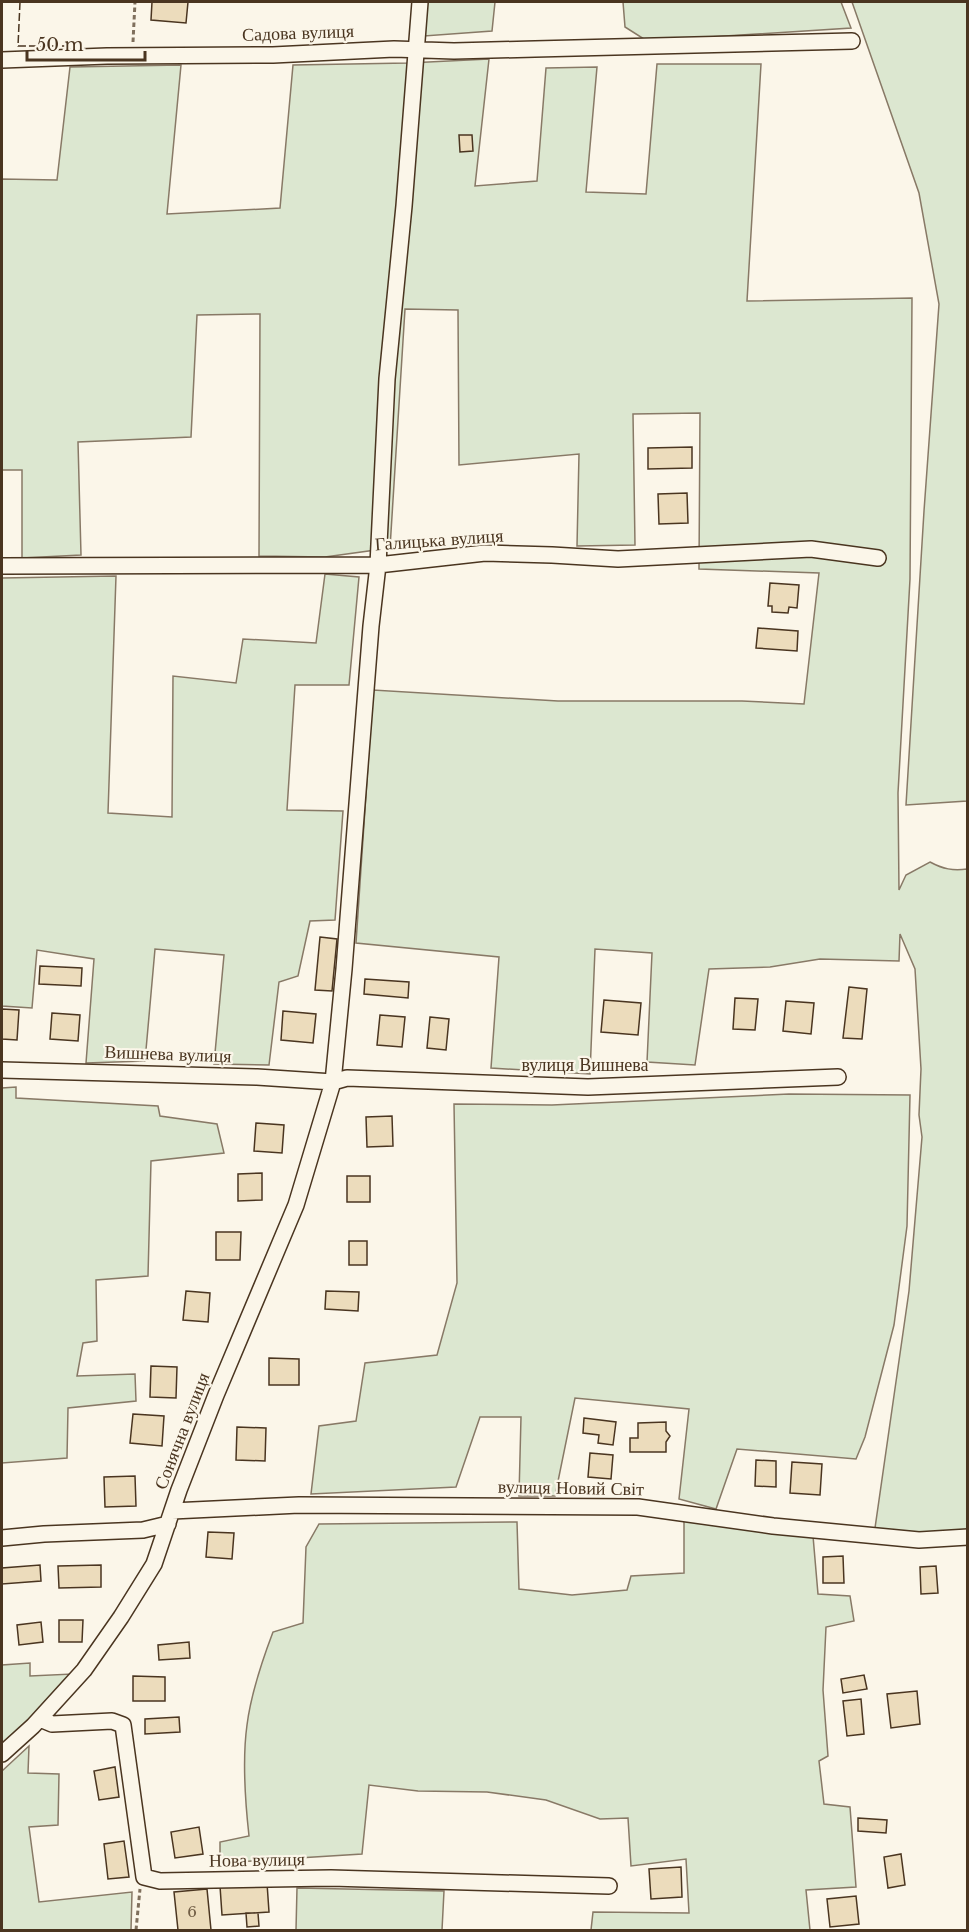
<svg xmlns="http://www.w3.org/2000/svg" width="969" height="1932" font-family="'Libre Baskerville',serif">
<rect width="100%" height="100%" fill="#fbf6e9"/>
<path fill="#dce7d0" stroke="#887966" stroke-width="1.5" d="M427 2H495L492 31 424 36Z
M623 2H841L851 28 647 41 625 27Z
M852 2H967V801L906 805 924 511 939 304 919 193Z
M489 59 475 186 537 181 546 68 597 67 586 192 646 194 657 64H761L747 301 912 298 910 579 898 793 899 890 906 875 930 862C943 869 953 871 967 869V1530L919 1540 875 1528 909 1291 922 1137 919 1115 921 1069 915 969 900 934 899 961 820 959 770 967 709 969 695 1065 647 1062 652 953 595 949 590 1074 491 1068 499 957 356 943 373 690 558 701H742L804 704 819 573 699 569 700 413 633 414 635 545 577 546 579 454 459 465 458 310 405 309 390 548 325 557 259 556 260 314 197 315 191 437 78 442 81 555 22 558V470H2V179L57 180 70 67 181 65 167 214 280 208 293 65 408 63Z
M325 574 359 577 349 685H295L287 810 343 811 335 920 310 921 298 976 279 982 269 1065 214 1064 224 955 155 949 145 1061 86 1063 94 959 37 950 32 1008 2 1006V578L116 576 108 813 172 817 173 676 236 683 243 639 316 643Z
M16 1087V1098L158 1106 160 1116 217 1124 224 1153 151 1161 148 1276 96 1280 97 1341 83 1343 77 1376 135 1374 136 1401 68 1408 67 1458 2 1463V1088Z
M789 1094 910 1095 907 1226 894 1325 865 1437 856 1459 737 1449 716 1509 679 1499 689 1409 575 1398 555 1496H519L521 1417H480L456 1487 311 1494 319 1426 356 1421 365 1363 437 1355 457 1283 454 1104 552 1105Z
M684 1521 813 1536 818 1594 850 1596 854 1621 826 1627 823 1690 828 1756 819 1761 824 1804 850 1807 856 1887 806 1890 810 1930H591L593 1912 689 1913 686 1859 631 1866 628 1818 600 1819 546 1800 487 1792 418 1791 369 1785 362 1854 220 1863V1842L249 1836C245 1800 242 1761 247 1725 251 1693 262 1661 273 1632L303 1623 306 1547 319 1524 517 1522 519 1589 572 1595 627 1590 631 1576 684 1573Z
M30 1663V1676L72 1674 31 1721 2 1746V1665Z
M29 1746 28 1773 59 1774 58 1825 29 1827 39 1902 132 1892 131 1930H2V1771Z
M297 1888 444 1891 442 1930H296Z"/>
<path fill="#ecdcbc" stroke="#4a3520" stroke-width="1.5" d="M152 2H188L186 23 151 20Z
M459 135H472L473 151 460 152Z
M692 447V468L648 469V448Z
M687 493 688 523 659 524 658 494Z
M770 583 799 585 797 608 789 607 788 613 772 612V606H768Z
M758 628 798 631 797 651 756 648Z
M320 937 337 939 332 991 315 990Z
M40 966 82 968 81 986 39 984Z
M365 979 409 982 408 998 364 994Z
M849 987 867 989 862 1039 843 1038Z
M735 998 758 999 755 1030 733 1029Z
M604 1000 641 1003 638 1035 601 1032Z
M786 1001 814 1003 811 1034 783 1031Z
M2 1009 19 1010 17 1040 2 1039Z
M283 1011 316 1014 313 1043 281 1040Z
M52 1013 80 1015 78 1041 50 1039Z
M380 1015 405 1017 402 1047 377 1045Z
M430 1017 449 1019 446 1050 427 1048Z
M392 1116 393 1146 367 1147 366 1117Z
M256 1123 284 1125 282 1153 254 1151Z
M262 1173V1200L238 1201V1174Z
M347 1176H370V1202H347Z
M216 1232H241L240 1260H216Z
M349 1241H367V1265H349Z
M186 1291 210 1293 208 1322 183 1320Z
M326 1291 359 1292 358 1311 325 1309Z
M269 1358 299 1359V1385H269Z
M151 1366 177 1367 176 1398 150 1397Z
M133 1414 164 1416 162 1446 130 1443Z
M584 1418 616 1422 613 1445 598 1443 599 1435 583 1433Z
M666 1422V1431L670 1436 666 1442V1452H630V1438H638V1423Z
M237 1427 266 1428 265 1461 236 1460Z
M590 1453 613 1455 611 1479 588 1477Z
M756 1460 776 1461V1487L755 1486Z
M792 1462 822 1464 820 1495 790 1493Z
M135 1476 136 1506 105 1507 104 1477Z
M208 1532 234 1533 232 1559 206 1557Z
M843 1556 844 1583H823V1557Z
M40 1565 41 1581 2 1584V1568Z
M101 1565V1587L59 1588 58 1566Z
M936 1566 938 1593 921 1594 920 1567Z
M59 1620H83L82 1642H59Z
M41 1622 43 1642 19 1645 17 1625Z
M189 1642 190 1658 159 1660 158 1645Z
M864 1675 867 1689 843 1693 841 1679Z
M133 1676 165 1677V1701H133Z
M917 1691 920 1724 891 1728 887 1694Z
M861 1699 864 1734 847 1736 843 1701Z
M179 1717 180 1732 145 1734V1719Z
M115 1767 119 1797 99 1800 94 1771Z
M858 1818 887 1820 886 1833 858 1831Z
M199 1827 203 1854 175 1858 171 1832Z
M124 1841 129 1877 108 1879 104 1844Z
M901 1854 905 1885 888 1888 884 1857Z
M681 1867 682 1897 651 1899 649 1869Z
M267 1883 269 1912 222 1915 220 1886Z
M207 1889 211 1930H178L174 1892Z
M856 1896 859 1924 830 1927 827 1899Z
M246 1913H258L259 1926 247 1927Z"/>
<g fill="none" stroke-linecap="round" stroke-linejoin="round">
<defs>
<path id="minor" d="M2 60 107 56 273 55 394 49 454 51 535 49 852 41
M2 566 378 565 485 553 552 555 618 559 811 549 878 558
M2 1070 257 1077 333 1082 347 1078 588 1087 838 1077
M172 1511 299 1505 638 1507 773 1526 919 1540 968 1537
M2 1538 44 1534 143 1530 168 1524
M40 1719 52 1724 112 1721 123 1725 144 1877 160 1881 331 1878 609 1886
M2 1754 33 1726 84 1670 121 1617 154 1564 179 1490 216 1395 296 1205 333 1082 344 969 371 626 378 565 387 379 404 206 420 2"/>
</defs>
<use href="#minor" stroke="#4a3520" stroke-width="18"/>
<path stroke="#7f6f5c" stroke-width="3" stroke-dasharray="4.5 3" stroke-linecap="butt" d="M133 42 135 2
M136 1930 140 1889"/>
<use href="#minor" stroke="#fbf6e9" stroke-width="15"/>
<path stroke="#4a3520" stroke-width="1.5" stroke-dasharray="8 3" stroke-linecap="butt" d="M20 2 18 46H67"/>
</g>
<g text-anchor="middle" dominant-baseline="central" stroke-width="4.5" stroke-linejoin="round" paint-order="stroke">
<g font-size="15" fill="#725f47">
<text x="192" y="1911">6</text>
</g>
<g font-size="18" fill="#4a3520" stroke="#fbf6e9">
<text transform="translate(298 33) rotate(-2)">Садова вулиця</text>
<text transform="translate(439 540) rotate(-4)">Галицька вулиця</text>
<text transform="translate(168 1054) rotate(2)">Вишнева вулиця</text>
<text x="585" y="1065">вулиця Вишнева</text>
<text transform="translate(182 1431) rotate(-69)">Сонячна вулиця</text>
<text transform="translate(571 1488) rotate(1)">вулиця Новий Світ</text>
<text transform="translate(257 1860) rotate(-1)">Нова вулиця</text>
</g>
</g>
<rect width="969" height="1932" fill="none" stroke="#4a3520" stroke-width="6"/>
<path d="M27 51v9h118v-9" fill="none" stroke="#4a3520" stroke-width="3"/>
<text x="36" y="51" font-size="18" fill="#4a3520" stroke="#fbf6e9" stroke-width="4.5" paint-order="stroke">50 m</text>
</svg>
